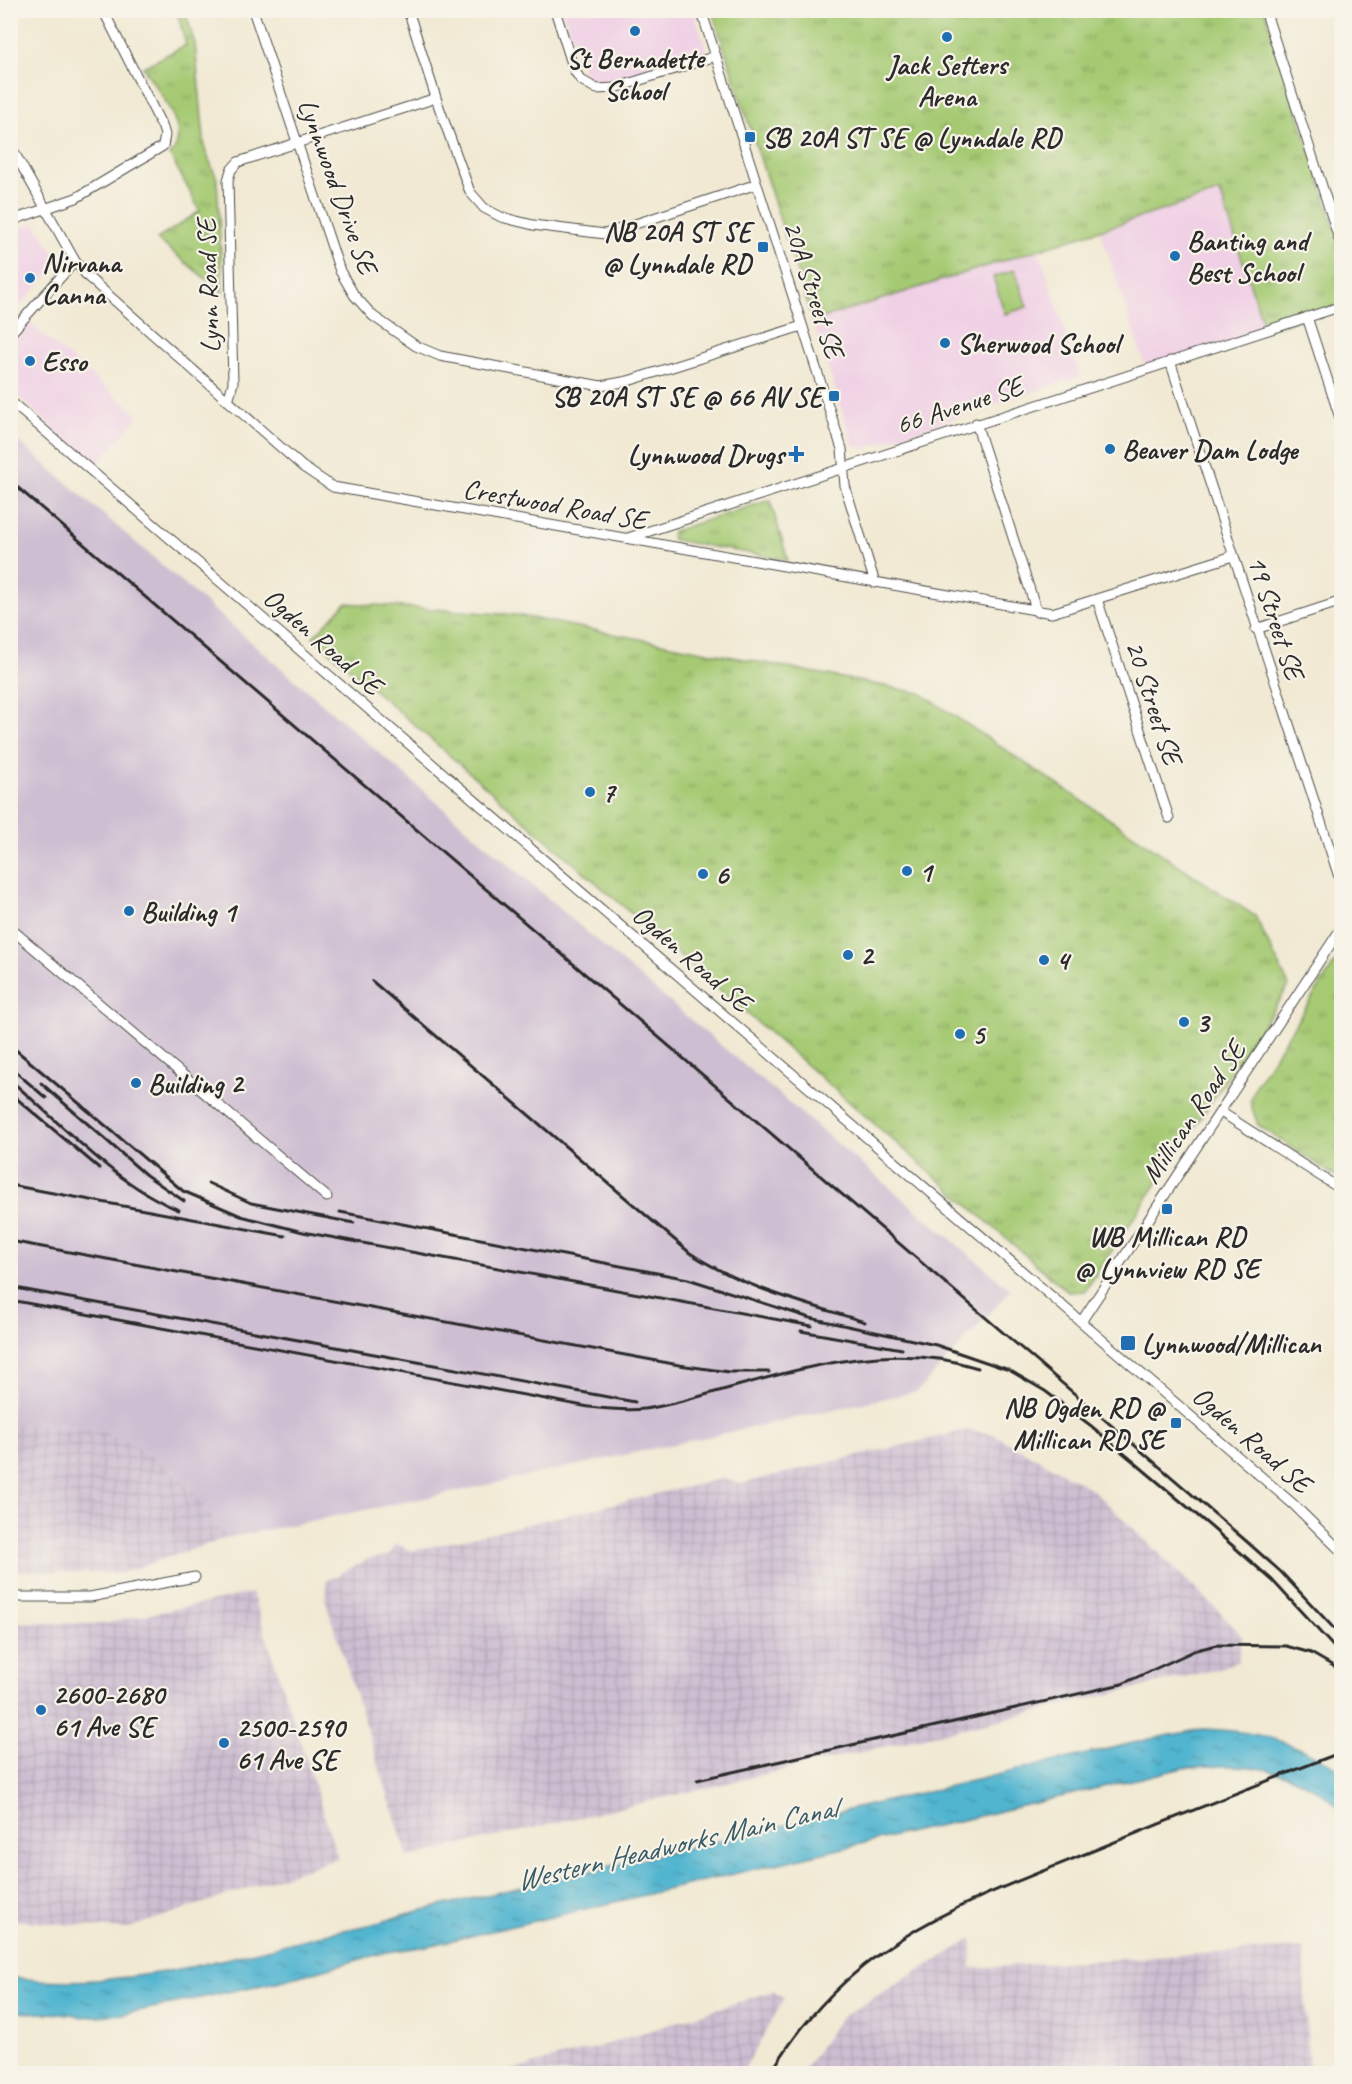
<svg xmlns="http://www.w3.org/2000/svg" width="1352" height="2084" font-family="Caveat,sans-serif">
<defs>
<pattern id="industrial-grid" width="8" height="8" patternUnits="userSpaceOnUse" patternTransform="scale(1.5)"><rect width="8" height="8" fill="#cebed2"/><path d="M0 4h8M4 0v8" fill="none" stroke="#b1a3b4"/></pattern>
<pattern id="park-tufts" width="24" height="20" patternUnits="userSpaceOnUse" patternTransform="scale(1.5)"><rect width="24" height="20" fill="#a6ca73"/><path d="M3 7l-1-3M5 7V3M7 7l1-3M15 17l-1-3M17 17v-4M19 17l1-3" fill="none" stroke="#87a45f"/></pattern>
<pattern id="water-ripples" width="26" height="14" patternUnits="userSpaceOnUse" patternTransform="scale(1.5)"><rect width="26" height="14" fill="#51b5d0"/><path d="M2 4q2-2 4 0t4 0M15 11q2-2 4 0t4 0" fill="none" stroke="#4393a9"/></pattern>
</defs>
<rect width="100%" height="100%" fill="#f7f3e8"/>
<filter id="ink" filterUnits="userSpaceOnUse"><feTurbulence type="fractalNoise" baseFrequency=".0167" numOctaves="2"/><feDisplacementMap in="SourceGraphic" scale="12" xChannelSelector="R" yChannelSelector="G"/><feConvolveMatrix kernelMatrix="1 2 1 2 8 2 1 2 1" color-interpolation-filters="sRGB"/></filter>
<filter id="wash" filterUnits="userSpaceOnUse"><feTurbulence type="fractalNoise" baseFrequency=".008" numOctaves="4" result="noise"/><feDisplacementMap in="SourceGraphic" scale="24" xChannelSelector="R" yChannelSelector="G"/><feGaussianBlur stdDeviation="1.35" result="paint"/><feColorMatrix in="noise" values="0 0 0 0 0 0 0 0 0 0 0 0 0 0 0 0 0 1.4 0 .05"/><feComposite in="paint" operator="in"/></filter>
<g filter="url(#wash)">
<rect width="100%" height="100%" fill="#f1e9d3"/>
<path fill="#f0d0e5" d="M563 11H693L707 51 606 85 598 84 583 70Z
M1220 192 1265 330 1146 369 1100 230Z
M35 223 60 262 15 311 139 416 95 466 11 390V231Z
M1039 250 1080 376 865 448 853 445 813 321Z"/>
<path fill="url(#industrial-grid)" d="M11 1422 100 1431 130 1442 163 1464 192 1489 226 1538 121 1573 11 1571Z
M967 1430 993 1434 1093 1490 1229 1621 1242 1637 1238 1661 1222 1668 408 1857 325 1599 326 1581 368 1559 389 1555 396 1544 412 1551 724 1478 739 1484Z
M252 1593 338 1858 125 1929 11 1920V1622L103 1624Z
M972 1939 971 1968 1303 1948 1309 2073H802L840 2018Z
M773 1991 784 1999 742 2073H501L598 2047Z"/>
<path fill="#cebed2" d="M10 434 603 946 1011 1290 918 1391 445 1494 226 1538 192 1489 163 1464 130 1442 100 1431 11 1422Z"/>
<path fill="#a6ca73" stroke="#687a4f" stroke-width="1.5" d="M1015 270 1027 307 1005 314 993 277Z"/>
<path fill="url(#park-tufts)" stroke="#687a4f" stroke-width="1.5" d="M177 11H185L195 44 205 150 217 179 223 293 157 239 200 211 170 155C194 131 156 89 143 67L186 45Z
M712 11H1265L1341 248V306L1265 330 1220 192 813 321Z
M770 500 788 560 674 540 671 537 673 531Z
M346 603 516 615 920 693 1255 916 1289 986 1085 1291 1068 1292 313 637Z
M1341 953 1342 1180H1341L1258 1125 1250 1102 1256 1085Z"/>
<path fill="url(#water-ripples)" stroke="#3e707e" stroke-width="1.5" d="M1203 1729C1258 1730 1294 1742 1341 1770V1809C1293 1765 1245 1762 1183 1768L428 1946 387 1952 285 1980 124 2014 82 2017 72 2014 11 2012V1977C115 1992 217 1961 318 1936 346 1928 374 1927 402 1915L1150 1739Z"/>
</g>
<g filter="url(#ink)">
<g fill="none" stroke-linecap="round" stroke-linejoin="round">
<defs>
<path id="minor" d="M253 10 340 271 354 295 373 316 416 346 440 356 601 386 628 381 802 326
M408 10 439 107 470 192 484 208 501 217 533 225 605 234 757 184
M555 10 574 70 581 80 597 89 615 88 716 56
M701 10 842 449 845 486 875 583
M1265 10 1342 248
M10 145 75 261 88 277 303 467 333 487 1052 613 1233 556
M10 221 76 198 163 146 165 135 163 128 103 10
M1307 317 1342 424
M10 334 75 261
M1170 361 1342 886
M10 401 1293 1504 1342 1552
M228 401 233 383 228 180 231 170 238 162 436 98
M976 423 1037 612
M628 538 1342 306
M1097 599 1169 818
M1256 629 1342 601
M10 928 327 1197
M1221 1112 1342 1190
M1081 1322 1342 927
M10 1597H90L195 1577"/>
</defs>
<use href="#minor" stroke="#494844" stroke-width="11"/>
<use href="#minor" stroke="#fff" stroke-width="9"/>
<path stroke="#2b2b2b" stroke-width="3" d="M10 481 1245 1540 1281 1572 1342 1637
M372 981 690 1253C743 1288 805 1303 865 1322
M10 1045 183 1191 241 1216 303 1232 812 1326
M10 1067 46 1098
M10 1080C62 1124 116 1185 179 1210
M41 1083 146 1175 184 1201
M10 1093 99 1168
M208 1183 251 1203 354 1223
M10 1185 285 1236
M340 1212 688 1279 810 1318 936 1345 1009 1370 1045 1391 1090 1425 1210 1526 1272 1580 1342 1656
M10 1241 679 1365 729 1372H769
M10 1287 635 1402
M10 1300 589 1407C607 1409 626 1411 644 1409 676 1405 706 1394 737 1386 816 1364 897 1342 978 1368
M801 1331 902 1349
M697 1780 1122 1684 1196 1650 1217 1645 1286 1646 1311 1653 1342 1671
M770 2074C853 1938 961 1904 1100 1848 1181 1815 1261 1783 1342 1752"/>
</g>
</g>
<g fill="#1f6fb2" stroke="#f7f3e8" stroke-width="2">
<circle cx="635" cy="31" r="6"/>
<circle cx="947" cy="37" r="6"/>
<rect x="744" y="131" width="12" height="12" rx="3"/>
<rect x="757" y="241" width="12" height="12" rx="3"/>
<circle cx="1175" cy="256" r="6"/>
<circle cx="30" cy="278" r="6"/>
<circle cx="945" cy="343" r="6"/>
<circle cx="30" cy="361" r="6"/>
<rect x="828" y="390" width="12" height="12" rx="3"/>
<circle cx="1110" cy="449" r="6"/>
<path d="M793 445h6v6h6v6h-6v6h-6v-6h-6v-6h6z"/>
<circle cx="590" cy="792" r="6"/>
<circle cx="907" cy="871" r="6"/>
<circle cx="703" cy="874" r="6"/>
<circle cx="129" cy="911" r="6"/>
<circle cx="848" cy="955" r="6"/>
<circle cx="1044" cy="960" r="6"/>
<circle cx="1184" cy="1022" r="6"/>
<circle cx="960" cy="1034" r="6"/>
<circle cx="136" cy="1083" r="6"/>
<rect x="1161" y="1203" width="12" height="12" rx="3"/>
<rect x="1120" y="1335" width="16" height="16" rx="3"/>
<rect x="1170" y="1417" width="12" height="12" rx="3"/>
<circle cx="41" cy="1710" r="6"/>
<circle cx="224" cy="1743" r="6"/>
</g>
<g text-anchor="middle" dominant-baseline="central" stroke-width="4.5" stroke-linejoin="round" paint-order="stroke">
<g font-size="28" font-weight="bold" fill="#2b2b2b" stroke="#f7f3e8" text-anchor="start">
<text x="635" y="58" text-anchor="middle">St Bernadette<tspan x="635" dy="32">School</tspan></text>
<text x="947" y="64" text-anchor="middle">Jack Setters<tspan x="947" dy="32">Arena</tspan></text>
<text x="762" y="137">SB 20A ST SE @ Lynndale RD</text>
<text x="751" y="231" text-anchor="end">NB 20A ST SE<tspan x="751" dy="32">@ Lynndale RD</tspan></text>
<text x="1187" y="240">Banting and<tspan x="1187" dy="32">Best School</tspan></text>
<text x="42" y="262">Nirvana<tspan x="42" dy="32">Canna</tspan></text>
<text x="957" y="343">Sherwood School</text>
<text x="42" y="361">Esso</text>
<text x="822" y="396" text-anchor="end">SB 20A ST SE @ 66 AV SE</text>
<text x="1122" y="449">Beaver Dam Lodge</text>
<text x="784" y="454" text-anchor="end">Lynnwood Drugs</text>
<text x="602" y="792">7</text>
<text x="919" y="871">1</text>
<text x="715" y="874">6</text>
<text x="141" y="911">Building 1</text>
<text x="860" y="955">2</text>
<text x="1056" y="960">4</text>
<text x="1196" y="1022">3</text>
<text x="972" y="1034">5</text>
<text x="148" y="1083">Building 2</text>
<text x="1167" y="1236" text-anchor="middle">WB Millican RD<tspan x="1167" dy="32">@ Lynnview RD SE</tspan></text>
<text x="1142" y="1343">Lynnwood/Millican</text>
<text x="1164" y="1407" text-anchor="end">NB Ogden RD @<tspan x="1164" dy="32">Millican RD SE</tspan></text>
<text x="53" y="1694">2600-2680<tspan x="53" dy="32">61 Ave SE</tspan></text>
<text x="236" y="1727">2500-2590<tspan x="236" dy="32">61 Ave SE</tspan></text>
</g>
<g font-size="28" fill="#2b2b2b" stroke="#f7f3e8">
<text transform="translate(338 186) rotate(70)">Lynnwood Drive SE</text>
<text transform="translate(208 286) rotate(-92)">Lynn Road SE</text>
<text transform="translate(814 289) rotate(72)">20A Street SE</text>
<text transform="translate(959 405) rotate(-18)">66 Avenue SE</text>
<text transform="translate(555 504) rotate(10)">Crestwood Road SE</text>
<text transform="translate(1276 617) rotate(72)">19 Street SE</text>
<text transform="translate(323 641) rotate(41)">Ogden Road SE</text>
<text transform="translate(1154 702) rotate(72)">20 Street SE</text>
<text transform="translate(692 958) rotate(41)">Ogden Road SE</text>
<text transform="translate(1193 1112) rotate(-56)">Millican Road SE</text>
<text transform="translate(1252 1439) rotate(41)">Ogden Road SE</text>
</g>
<g font-size="30" font-style="italic" fill="#385b65" stroke="#f7f3e8">
<text transform="translate(676 1844) rotate(-13)">Western Headworks Main Canal</text>
</g>
</g>
<rect width="1352" height="2084" fill="none" stroke="#f7f3e8" stroke-width="36"/>
</svg>
